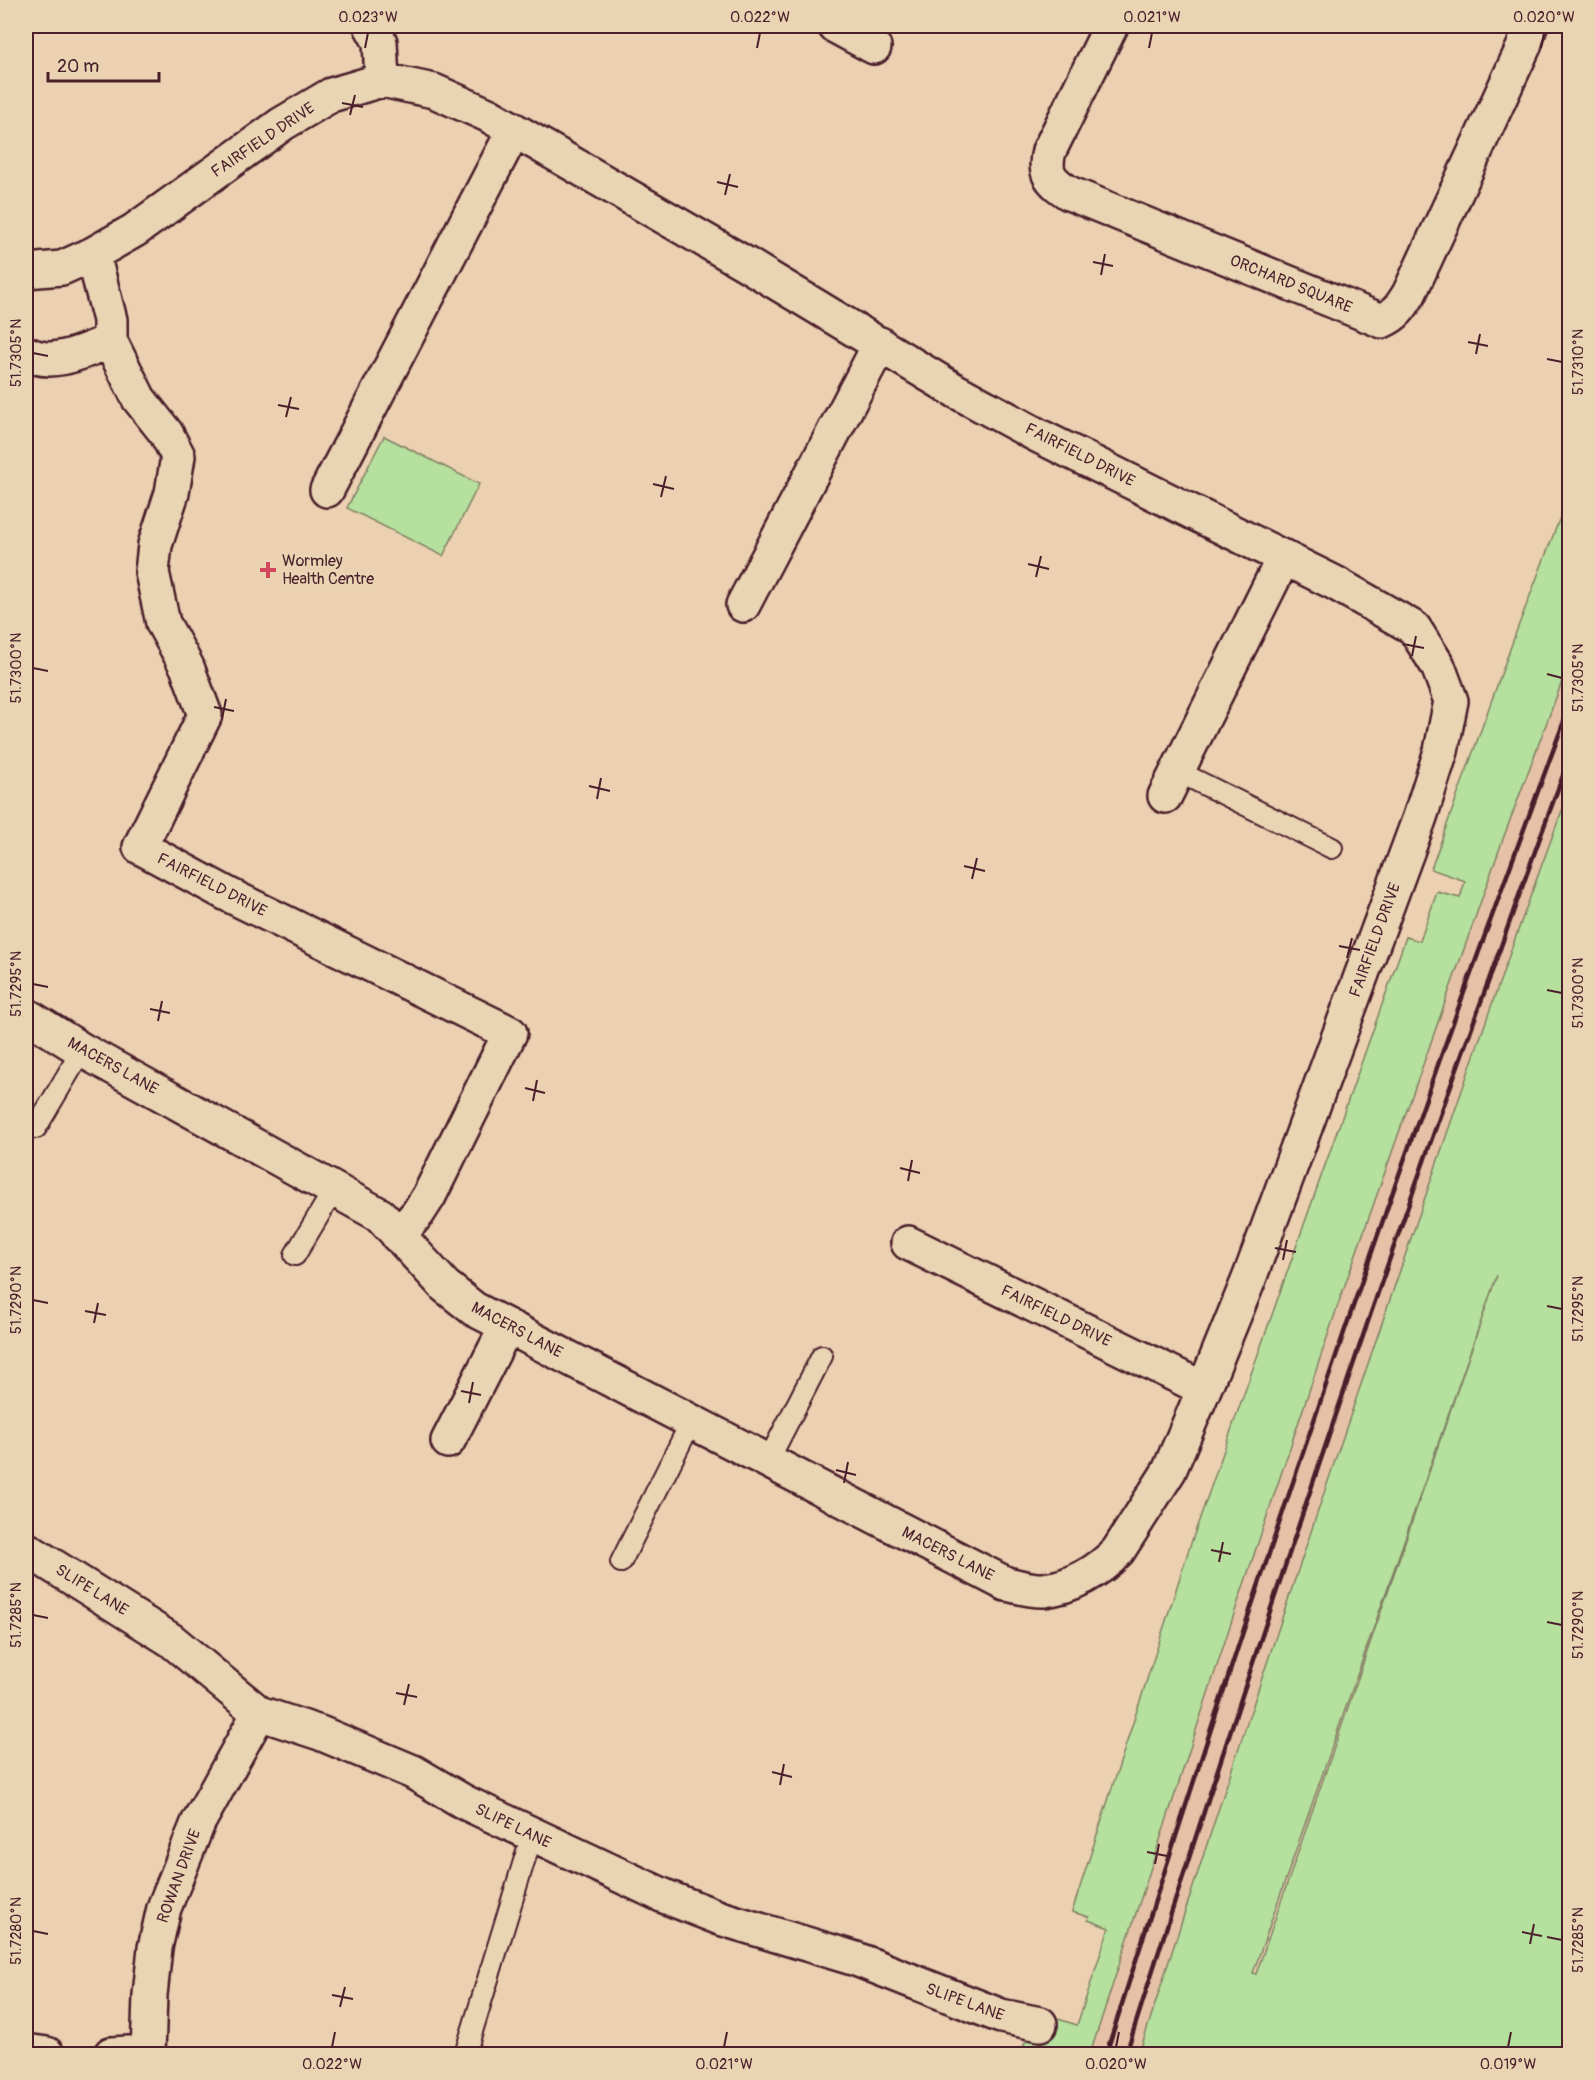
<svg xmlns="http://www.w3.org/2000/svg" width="1595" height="2080" font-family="Pangolin,sans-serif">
<rect width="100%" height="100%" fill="#ebd0b1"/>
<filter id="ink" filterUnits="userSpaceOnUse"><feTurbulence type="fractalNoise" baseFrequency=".0167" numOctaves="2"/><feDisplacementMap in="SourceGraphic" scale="12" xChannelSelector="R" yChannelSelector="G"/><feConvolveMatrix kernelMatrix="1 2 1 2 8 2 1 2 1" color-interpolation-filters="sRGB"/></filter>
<g filter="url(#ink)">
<path fill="#e5c1a7" d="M1569 663V792L1486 1023 1385 1314 1274 1639 1139 2054H1090L1230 1626 1340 1299 1503 839Z"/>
<path fill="#b5e09d" stroke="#808064" stroke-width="1.5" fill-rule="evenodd" d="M384 436 479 484 443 556 347 508Z
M1569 494V663L1503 839 1340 1299 1230 1626 1090 2054H1021L1025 2042 1036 2035 1043 2014 1077 2025 1109 1928 1088 1920 1089 1917 1072 1912 1190 1546 1406 937 1420 941 1437 892 1460 898 1465 881 1431 869 1518 627Z
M1569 792V2054H1139C1225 1786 1314 1520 1406 1253 1459 1099 1511 945 1569 792ZM1497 1275 1256 1974 1253 1973Z"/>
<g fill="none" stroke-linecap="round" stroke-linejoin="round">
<defs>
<path id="lane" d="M1177 771 1332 848
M36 1128 82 1050
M295 1255 335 1188
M768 1461 822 1356
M621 1562 691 1422
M466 2051 532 1835"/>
<path id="street" d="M371 26 380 42 382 80
M835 26 874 47
M1111 26 1049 151C1043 174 1051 181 1069 193L1382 321C1396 315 1401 307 1409 294L1524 46 1530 26
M26 271 62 268 93 254 135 230 282 124 331 95 382 80 434 91 488 115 514 130 746 264 956 391 1037 435 1335 583 1414 628 1438 666 1451 701 1441 751 1420 817 1249 1279 1204 1389 1169 1471 1118 1551C1099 1571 1072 1587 1044 1590 1031 1591 1018 1586 1006 1584L474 1309 445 1286 380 1215 82 1050 26 1015
M110 341 139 399 166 433 178 456 172 493 155 545 152 572 163 623 187 667 205 715 140 847 227 894 510 1033 429 1196 418 1213 398 1236
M26 353C52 368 85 351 110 341V320L93 254
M327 490 514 130
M743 605 880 344
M1165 796 1284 557
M908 1243 1204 1389
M448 1441 507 1326
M26 1549 171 1640 259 1713 320 1733 413 1772 464 1802 664 1896 720 1918 856 1959 1001 2016 1040 2024
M26 2051 47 2054
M111 2054 148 2052
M148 2054 150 1995 155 1948 164 1908 198 1823 259 1713"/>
</defs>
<use href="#lane" stroke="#4a1f2b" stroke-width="24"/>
<use href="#street" stroke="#4a1f2b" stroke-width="38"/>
<use href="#lane" stroke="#e9d5b3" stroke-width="20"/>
<use href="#street" stroke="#e9d5b3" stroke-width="33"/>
<path stroke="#4a1f2b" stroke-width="4.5" d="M1106 2054C1210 1727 1318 1400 1434 1076 1478 952 1524 829 1570 705
M1126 2054C1241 1693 1360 1333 1490 977 1516 904 1542 830 1570 757"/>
</g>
</g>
<path fill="none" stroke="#4a1f2b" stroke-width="2" d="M365 48 368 33M757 48 760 33M1149 48 1152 33M1541 48 1544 33M342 103 363 107M350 115 355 95M717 182 738 187M725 195 730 174M1093 262 1113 266M1101 275 1105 254M1468 342 1488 346M33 353 48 356M1476 354 1480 334M1547 359 1562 362M278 405 299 409M286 417 291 397M653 484 674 489M661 497 666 476M1028 564 1049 569M1036 577 1041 556M1403 644 1424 648M1412 656 1416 636M33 668 48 671M1547 674 1562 678M214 707 234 711M222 719 226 699M589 786 610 791M597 799 601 778M964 866 985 871M972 879 977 858M1339 946 1360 950M1347 958 1352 938M33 984 48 987M1547 990 1562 993M150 1009 170 1013M158 1021 162 1001M525 1088 545 1093M533 1101 537 1080M900 1168 920 1173M908 1181 912 1160M1275 1248 1296 1252M1283 1260 1287 1240M33 1300 48 1303M1547 1306 1562 1309M85 1311 106 1315M94 1323 98 1303M461 1391 481 1395M469 1403 473 1382M836 1470 856 1475M844 1483 848 1462M1211 1550 1231 1554M1219 1562 1223 1542M33 1615 48 1618M1547 1622 1562 1625M396 1693 417 1697M404 1705 409 1684M772 1772 792 1777M780 1785 784 1764M1147 1852 1167 1856M1155 1864 1159 1844M33 1931 48 1934M1522 1932 1542 1936M1547 1937 1562 1940M1530 1944 1534 1924M332 1995 353 1999M340 2007 345 1987M332 2047 335 2032M724 2047 727 2032M1116 2047 1119 2032M1508 2047 1511 2032"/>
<path fill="#d1495b" stroke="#e9d5b3" stroke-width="2" d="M265 561h6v6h6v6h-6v6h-6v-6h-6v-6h6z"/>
<g text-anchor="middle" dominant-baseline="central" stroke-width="4.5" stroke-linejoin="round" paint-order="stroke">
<g font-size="16" fill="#4a1f2b" stroke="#e9d5b3">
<text transform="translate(263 140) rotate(-34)">FAIRFIELD DRIVE</text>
<text transform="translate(1291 284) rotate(22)">ORCHARD SQUARE</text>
<text transform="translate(1080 455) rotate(27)">FAIRFIELD DRIVE</text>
<text transform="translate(212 885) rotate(27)">FAIRFIELD DRIVE</text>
<text transform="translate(1375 940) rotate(-70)">FAIRFIELD DRIVE</text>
<text transform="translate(113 1066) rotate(29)">MACERS LANE</text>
<text transform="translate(1056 1316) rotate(26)">FAIRFIELD DRIVE</text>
<text transform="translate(517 1330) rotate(28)">MACERS LANE</text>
<text transform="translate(948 1554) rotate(27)">MACERS LANE</text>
<text transform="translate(92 1590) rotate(32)">SLIPE LANE</text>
<text transform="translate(513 1826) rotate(26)">SLIPE LANE</text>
<text transform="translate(179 1876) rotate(-70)">ROWAN DRIVE</text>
<text transform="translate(965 2002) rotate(20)">SLIPE LANE</text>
</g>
<g font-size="16" fill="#4a1f2b" stroke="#e9d5b3" text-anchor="start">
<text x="282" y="561">Wormley<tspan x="282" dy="18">Health Centre</tspan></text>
</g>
</g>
<rect width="1595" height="2080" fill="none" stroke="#e9d5b3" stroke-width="66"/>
<path d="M48 72v9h111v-9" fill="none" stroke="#4a1f2b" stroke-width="3"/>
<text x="57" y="72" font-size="18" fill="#4a1f2b" stroke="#e9d5b3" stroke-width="4.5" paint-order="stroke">20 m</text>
<rect x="33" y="33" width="1529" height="2014" fill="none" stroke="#4a1f2b" stroke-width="2"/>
<g font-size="15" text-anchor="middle" fill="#4a1f2b">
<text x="368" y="22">0.023°W</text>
<text x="760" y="22">0.022°W</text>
<text x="1152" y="22">0.021°W</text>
<text x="1544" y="22">0.020°W</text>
<text transform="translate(16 353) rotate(-90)" y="5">51.7305°N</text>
<text transform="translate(1578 362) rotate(-90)" y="5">51.7310°N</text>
<text transform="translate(16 668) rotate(-90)" y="5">51.7300°N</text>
<text transform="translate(1578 678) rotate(-90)" y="5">51.7305°N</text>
<text transform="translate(16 984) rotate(-90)" y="5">51.7295°N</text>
<text transform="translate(1578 993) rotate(-90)" y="5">51.7300°N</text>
<text transform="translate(16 1300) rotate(-90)" y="5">51.7290°N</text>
<text transform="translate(1578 1309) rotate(-90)" y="5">51.7295°N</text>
<text transform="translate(16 1615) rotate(-90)" y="5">51.7285°N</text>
<text transform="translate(1578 1625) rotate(-90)" y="5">51.7290°N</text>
<text transform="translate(16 1931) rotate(-90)" y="5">51.7280°N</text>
<text transform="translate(1578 1940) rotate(-90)" y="5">51.7285°N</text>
<text x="332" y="2069">0.022°W</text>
<text x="724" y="2069">0.021°W</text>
<text x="1116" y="2069">0.020°W</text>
<text x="1508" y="2069">0.019°W</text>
</g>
</svg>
